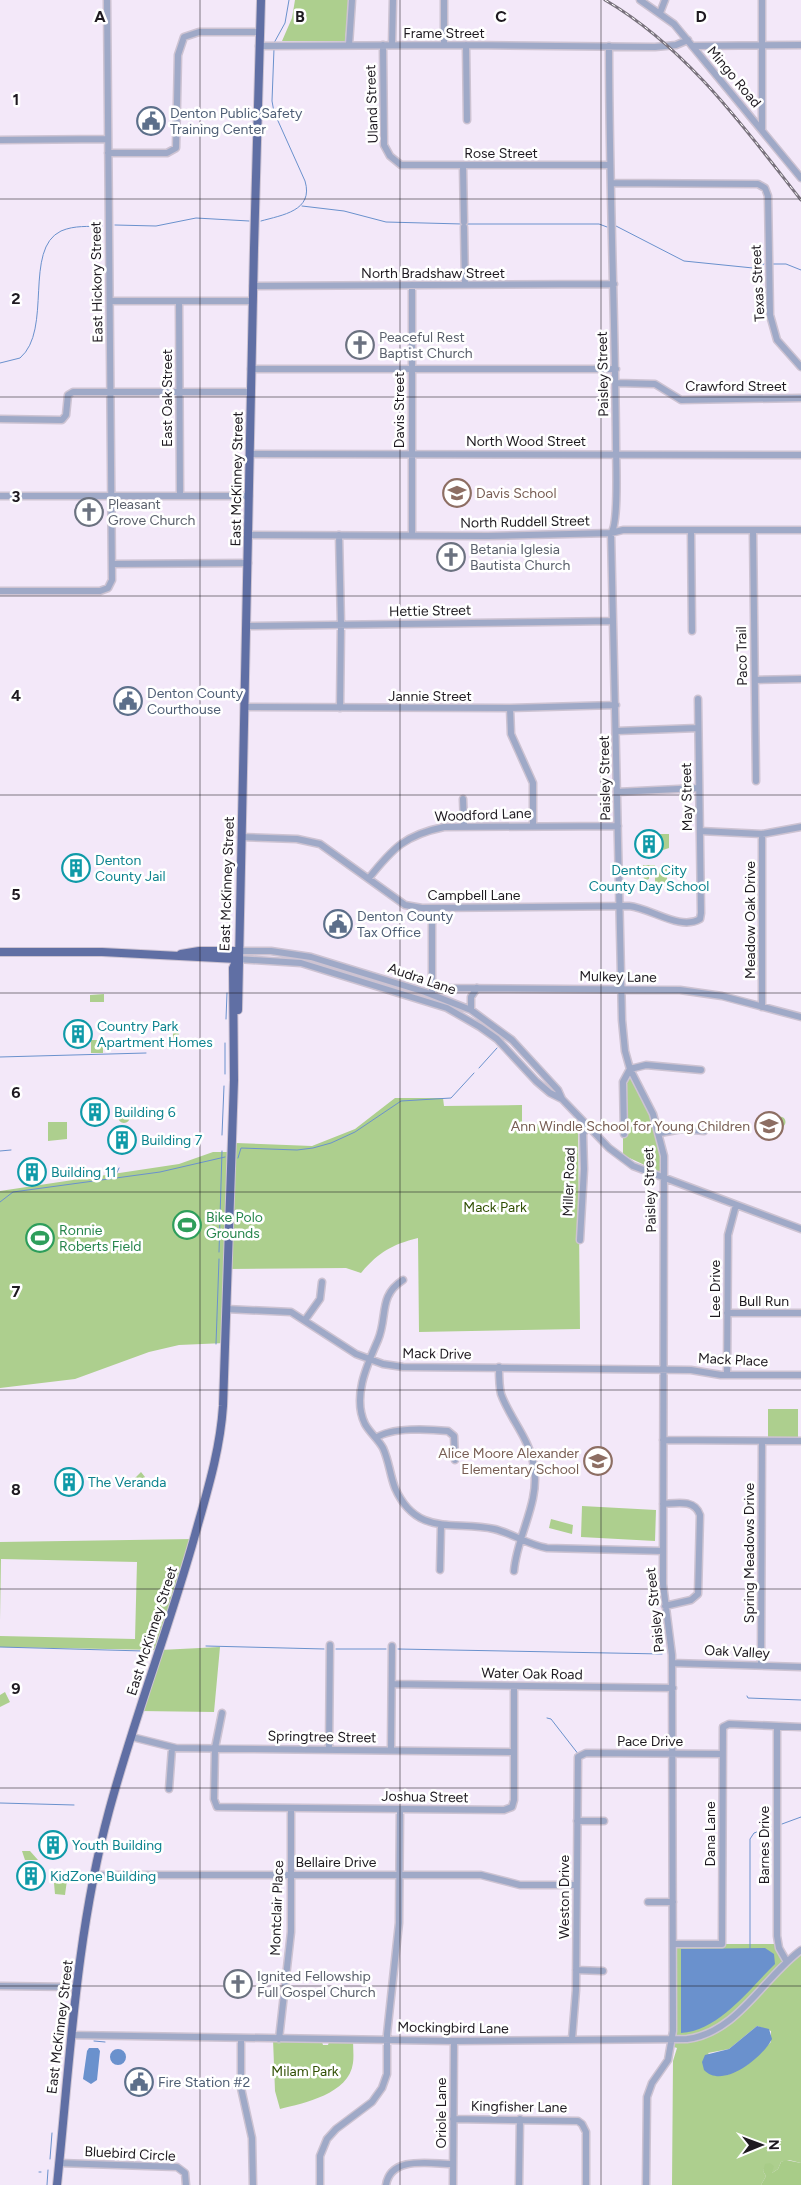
<svg xmlns="http://www.w3.org/2000/svg" width="801" height="2185" font-family="Figtree,sans-serif">
<rect width="100%" height="100%" fill="#f3e8f9"/>
<path fill="#adcf8e" fill-rule="evenodd" d="M295 0H349L345 41H282L292 18Z
M660 834H669V848L660 851Z
M662 864H667V884L658 887 655 883V873L659 874 660 866Z
M643 865H655L654 869 650 870 649 879 644 881Z
M104 994V1002H90V995Z
M173 1022H178L179 1042 173 1043Z
M91 1040H103V1053H91Z
M630 1069 653 1114 664 1174 623 1155V1082Z
M395 1098H443L444 1106 522 1105V1125L578 1123 580 1329 419 1332 418 1238C391 1245 379 1252 361 1273L346 1268 227 1269 225 1343 179 1345 149 1352 75 1379 0 1388V1191L179 1164 213 1152H231L236 1143 312 1146 355 1129Z
M118 1117a6 6 0 1 1 12 0a6 6 0 1 1-12 0Z
M774.5 1122a5.5 5.5 0 1 1 11 0a5.5 5.5 0 1 1-11 0Z
M48 1122H67V1139L48 1141Z
M768 1409H798V1441H768Z
M141 1472 145 1477 140 1488 136 1489 133 1487 134 1479Z
M582 1506 656 1510 655 1541 581 1537Z
M551 1519 573 1525 572 1534 549 1528Z
M194 1539 160 1650 220 1647 214 1712 140 1711 159 1650 0 1647V1636L135 1639 137 1562 1 1559 0 1620V1542Z
M5 1692 10 1702 0 1707V1695Z
M22 1851H30L38 1860H25Z
M61 1880H67L65 1895 55 1894 54 1883Z
M673 1944H777L787 1962 801 1950V2163L789 2160 781 2162 778 2169 772 2173 765 2167 763 2171 766 2176 761 2185H672L673 2061 677 2048 671 2046ZM757 2026 771 2031V2042L748 2064 727 2075 708 2053 729 2049Z
M273 2039H321L323 2045H328L330 2039H353C353 2047 354 2056 353 2063 349 2094 304 2103 280 2109L275 2091Z"/>
<path fill="#a8cc88" d="M786 2160 801 2163V2185H761L766 2176 763 2171 765 2164 770 2163 774 2166 772 2173 778 2169 781 2162Z"/>
<path fill="#6a91cd" d="M765 1948 774 1954 775 1964C748 1990 720 2030 681 2033V1949Z
M757 2026 769 2029 772 2039C763 2057 723 2090 704 2070L702 2062 705 2055 729 2049Z
M89 2048H98L100 2051 97 2080 91 2084 83 2079 87 2051Z
M110 2057a8 8 0 1 1 16 0a8 8 0 1 1-16 0Z"/>
<g fill="none" stroke-linecap="round" stroke-linejoin="round">
<path stroke="#6a91cd" stroke-width="1" d="M274 43 285 23 289 0
M302 206 344 211 386 222 462 224
M261 221C282 215 314 211 305 181L274 112 272 101 274 49
M466 224H599L607 227
M115 225 156 226 196 218 249 221
M616 226 684 261 753 268 764 264
M773 264H786L801 270
M0 363 20 358C53 330 23 249 61 231 75 225 88 227 102 226
M226 1019 227 993
M0 1057 146 1053
M479 1068 497 1048
M225 1074V1043
M222 1135 224 1086
M0 1151 11 1150
M238 1158 241 1148 297 1150 313 1148 331 1143 355 1132 401 1101 451 1098 474 1073
M115 1177 119 1168
M0 1202 13 1192 160 1172 225 1157
M219 1252 222 1151
M216 1344 219 1259
M206 1646 324 1649
M0 1647 143 1651
M336 1649H386
M398 1649 662 1654
M747 1696 748 1698 801 1700
M547 1718 551 1719 579 1755
M0 1803 74 1805
M782 1824 801 1817
M750 1950V1839L754 1833 771 1827
M94 2041 105 2042
M50 2159 52 2133
M39 2172H41
M47 2185 48 2170"/>
<defs>
<path id="minor" d="M640 0 674 24 801 178
M660 13 665 0
M349 45 352 0
M383 45 384 145 390 156 401 165H610
M392 45 393 0
M444 45V0
M466 45 467 120
M259 46 466 45 655 47 676 45 688 40
M609 46C609 179 615 311 616 444 616 459 619 524 611 533L622 1020 625 1051 630 1069 653 1114 664 1156 663 1584 672 1655 673 2031 668 2060 652 2083 647 2097 646 2185
M692 46 801 45
M762 129V0
M0 140 108 139
M108 153H167L176 148 178 55 184 37 199 32H260
M463 166 464 222
M611 183 758 184 765 188 768 196 770 315 777 340 801 367
M464 227 465 285
M412 285V535
M253 286 614 284
M110 301H253
M179 301 180 495
M251 369H616
M616 383 655 384 681 400 801 398
M0 419 62 420 66 415 68 395 73 392H251
M250 454 801 455
M0 496H249
M691 530 692 631
M753 531 756 781
M249 535 488 536 611 533 623 530H801
M339 535 341 625 340 708
M113 564 248 563
M0 591H100L108 588 112 580 107 0
M247 626 613 621
M755 680 801 679
M245 707 510 708 616 705
M510 708 511 734 533 783V825
M617 731 698 728
M617 792 699 788
M463 799 464 826
M700 831 762 834 801 827
M762 834V1007
M241 837 297 839 320 844 405 905 422 908 629 906C651 908 680 931 700 919L701 913 698 699
M369 878C393 848 405 835 444 827L618 826
M238 951H271L311 957 425 992 471 1010 512 1040 558 1090 562 1099 609 1148 633 1166 801 1229
M237 959 301 963 447 1008 480 1027 497 1039 536 1081 550 1093 562 1099
M433 988 680 990 722 996 801 1017
M432 992V908
M471 1010V997L477 988
M660 1133 682 1129 704 1131
M624 1134 623 1082 630 1069 646 1065 701 1070
M580 1240 584 1169 583 1134 588 1125
M403 1280C378 1296 388 1316 378 1340 367 1365 352 1397 365 1424 370 1433 378 1439 383 1448 389 1461 390 1475 395 1488 417 1538 456 1520 494 1529 512 1533 528 1545 547 1548L663 1551
M226 1309 291 1312 356 1354 383 1364 403 1367 691 1370 721 1375H801
M727 1313H801
M305 1320 320 1299 322 1282
M499 1367C499 1376 499 1386 501 1394 510 1419 530 1439 534 1467 540 1503 517 1535 514 1571
M727 1375 728 1235 736 1205
M376 1438C391 1427 429 1429 448 1431L454 1436 455 1460
M663 1440 801 1441
M663 1504C677 1503 695 1499 700 1515L698 1594 691 1600 665 1606
M440 1570 441 1526
M672 1663 801 1667
M761 1665 762 1441
M392 1684 673 1688
M222 1713 215 1748 214 1799 217 1807 504 1810 512 1807 514 1800V1686
M777 1726V1936L779 1948 787 1962
M132 1737 176 1748 514 1752
M329 1749 330 1645
M391 1750 392 1646
M169 1789 172 1748
M577 1821H604
M94 1875H481L520 1885H576
M648 1902H673
M673 1944H722L723 1727 729 1724 801 1727
M576 1970 603 1971
M0 1986 77 1987
M71 2035 454 2041 687 2039C737 2033 763 1978 801 1950
M241 2038V2088L252 2138 253 2185
M279 2039 291 1932V1808
M572 2039 576 1990 578 1757 586 1753 722 1754
M453 2119 578 2121 582 2124 586 2132V2185
M59 2163 177 2167 185 2173 186 2185
M320 2185V2156L327 2139 336 2129 372 2102 382 2088 387 2074V2034L399 1923 400 1809
M386 2185C391 2155 431 2164 453 2164
M453 2185 454 2041
M519 2185 520 2119"/>
<path id="major" d="M0 952H102L237 959
M181 954 199 951H238
M238 1010 254 248 261 0
M57 2185C70 2060 76 1933 109 1811 134 1718 169 1628 195 1535 207 1492 220 1451 223 1406L234 1080 233 968 237 959"/>
</defs>
<use href="#minor" stroke="#cdc3d2" stroke-width="9"/>
<use href="#major" stroke="#cdc3d2" stroke-width="10"/>
<use href="#minor" stroke="#9fa9c7" stroke-width="6"/>
<use href="#major" stroke="#606fa4" stroke-width="8"/>
<defs>
<path id="rail" d="M605 0C687 48 743 126 801 200"/>
</defs>
<use href="#rail" stroke="#79727d" stroke-width="3"/>
<use href="#rail" stroke="#fff" stroke-width="1" stroke-dasharray="4" stroke-linecap="butt"/>
</g>
<path fill="none" stroke="#1e1a20" stroke-width="1" stroke-opacity="0.55" d="M200 0V2185M400 0V2185M601 0V2185M0 199H801M0 397H801M0 596H801M0 795H801M0 993H801M0 1192H801M0 1390H801M0 1589H801M0 1788H801M0 1986H801"/>
<defs>
<symbol id="civic-ring" viewBox="-11 -11 22 22"><circle r="9.5" fill="#fff" stroke="#5c6f8a" stroke-width="1.5"/><path d="M-.6-6.5H3V-4.5H.6V-3L4-1V1h2V6H-6V1h2V-1L-.6-3ZM-1.2 2.5V6h2.4V2.5Z" fill="#5c6f8a"/></symbol>
<symbol id="church-ring" viewBox="-11 -11 22 22"><circle r="9.5" fill="#fff" stroke="#6b7280" stroke-width="1.5"/><path d="M-1.2-6h2.4v3.5h3.3v2.4h-3.3V6h-2.4V-.1h-3.3v-2.4h3.3Z" fill="#6b7280"/></symbol>
<symbol id="school-ring" viewBox="-11 -11 22 22"><circle r="9.5" fill="#fff" stroke="#8d6e63" stroke-width="1.5"/><path d="M0-5L7-2L0 1L-7-2ZM-4 1L0 2.5L4 1V4Q0 6-4 4Z" fill="#8d6e63"/></symbol>
<symbol id="building-ring" viewBox="-11 -11 22 22"><circle r="9.5" fill="#fff" stroke="#0f9aa8" stroke-width="1.5"/><path d="M-4-6H4V6H1V3H-1V6H-4ZM-2.5-4.3h1.7v1.8h-1.7ZM.8-4.3h1.7v1.8H.8ZM-2.5-1h1.7V.8h-1.7ZM.8-1h1.7V.8H.8Z" fill="#0f9aa8"/></symbol>
<symbol id="stadium-ring" viewBox="-11 -11 22 22"><circle r="9.5" fill="#fff" stroke="#2e9e5b" stroke-width="1.5"/><path d="M0-5a6.5 5 0 1 0 0 10a6.5 5 0 1 0 0-10ZM-3.5-1.8h7v3.6h-7Z" fill="#2e9e5b"/></symbol>
</defs>
<g fill-rule="evenodd">
<use href="#civic-ring" x="135" y="105" width="32" height="32"/>
<use href="#church-ring" x="344" y="329" width="32" height="32"/>
<use href="#school-ring" x="441" y="477" width="32" height="32"/>
<use href="#church-ring" x="73" y="496" width="32" height="32"/>
<use href="#church-ring" x="435" y="541" width="32" height="32"/>
<use href="#civic-ring" x="112" y="685" width="32" height="32"/>
<use href="#building-ring" x="633" y="828" width="32" height="32"/>
<use href="#building-ring" x="60" y="852" width="32" height="32"/>
<use href="#civic-ring" x="322" y="908" width="32" height="32"/>
<use href="#building-ring" x="62" y="1018" width="32" height="32"/>
<use href="#building-ring" x="79" y="1096" width="32" height="32"/>
<use href="#school-ring" x="753" y="1110" width="32" height="32"/>
<use href="#building-ring" x="106" y="1124" width="32" height="32"/>
<use href="#building-ring" x="16" y="1156" width="32" height="32"/>
<use href="#stadium-ring" x="171" y="1209" width="32" height="32"/>
<use href="#stadium-ring" x="24" y="1222" width="32" height="32"/>
<use href="#school-ring" x="582" y="1445" width="32" height="32"/>
<use href="#building-ring" x="53" y="1466" width="32" height="32"/>
<use href="#building-ring" x="37" y="1829" width="32" height="32"/>
<use href="#building-ring" x="15" y="1860" width="32" height="32"/>
<use href="#church-ring" x="222" y="1968" width="32" height="32"/>
<use href="#civic-ring" x="123" y="2066" width="32" height="32"/>
</g>
<g text-anchor="middle" dominant-baseline="central" stroke-width="5" stroke-linejoin="round" paint-order="stroke">
<g font-size="14" fill="#1e1a20" stroke="#fff">
<text x="444" y="33">Frame Street</text>
<text transform="translate(734 77) rotate(50)">Mingo Road</text>
<text transform="translate(372 104) rotate(-92)">Uland Street</text>
<text x="501" y="153">Rose Street</text>
<text x="433" y="273">North Bradshaw Street</text>
<text transform="translate(97 282) rotate(-91)">East Hickory Street</text>
<text transform="translate(758 283) rotate(-93)">Texas Street</text>
<text transform="translate(603 374) rotate(-91)">Paisley Street</text>
<text x="736" y="386">Crawford Street</text>
<text transform="translate(167 398) rotate(-90)">East Oak Street</text>
<text transform="translate(399 410) rotate(-90)">Davis Street</text>
<text x="526" y="441">North Wood Street</text>
<text transform="translate(237 479) rotate(-89)">East McKinney Street</text>
<text transform="translate(525 522) rotate(-1)">North Ruddell Street</text>
<text transform="translate(430 611) rotate(-1)">Hettie Street</text>
<text transform="translate(742 656) rotate(-91)">Paco Trail</text>
<text x="430" y="696">Jannie Street</text>
<text transform="translate(605 778) rotate(-91)">Paisley Street</text>
<text transform="translate(687 797) rotate(-91)">May Street</text>
<text transform="translate(483 815) rotate(-2)">Woodford Lane</text>
<text transform="translate(227 884) rotate(-88)">East McKinney Street</text>
<text x="474" y="895">Campbell Lane</text>
<text transform="translate(750 920) rotate(-90)">Meadow Oak Drive</text>
<text transform="translate(618 977) rotate(1)">Mulkey Lane</text>
<text transform="translate(422 979) rotate(19)">Audra Lane</text>
<text transform="translate(569 1182) rotate(-88)">Miller Road</text>
<text transform="translate(650 1190) rotate(-92)">Paisley Street</text>
<text transform="translate(715 1289) rotate(-90)">Lee Drive</text>
<text x="764" y="1301">Bull Run</text>
<text transform="translate(437 1354) rotate(1)">Mack Drive</text>
<text transform="translate(733 1360) rotate(3)">Mack Place</text>
<text transform="translate(749 1553) rotate(-90)">Spring Meadows Drive</text>
<text transform="translate(655 1610) rotate(-96)">Paisley Street</text>
<text transform="translate(152 1631) rotate(-72)">East McKinney Street</text>
<text transform="translate(737 1652) rotate(3)">Oak Valley</text>
<text transform="translate(532 1674) rotate(1)">Water Oak Road</text>
<text transform="translate(322 1737) rotate(1)">Springtree Street</text>
<text x="650" y="1741">Pace Drive</text>
<text transform="translate(425 1797) rotate(1)">Joshua Street</text>
<text transform="translate(710 1834) rotate(-90)">Dana Lane</text>
<text transform="translate(764 1845) rotate(-90)">Barnes Drive</text>
<text x="336" y="1862">Bellaire Drive</text>
<text transform="translate(564 1897) rotate(-90)">Weston Drive</text>
<text transform="translate(277 1908) rotate(-88)">Montclair Place</text>
<text transform="translate(60 2027) rotate(-83)">East McKinney Street</text>
<text transform="translate(453 2028) rotate(1)">Mockingbird Lane</text>
<text transform="translate(519 2107) rotate(1)">Kingfisher Lane</text>
<text transform="translate(441 2113) rotate(-90)">Oriole Lane</text>
<text transform="translate(130 2154) rotate(3)">Bluebird Circle</text>
</g>
<g font-size="14" fill="#4e5e75" stroke="#fff" text-anchor="start">
<text x="170" y="113">Denton Public Safety<tspan x="170" dy="16">Training Center</tspan></text>
<text x="147" y="693">Denton County<tspan x="147" dy="16">Courthouse</tspan></text>
<text x="357" y="916">Denton County<tspan x="357" dy="16">Tax Office</tspan></text>
<text x="158" y="2082">Fire Station #2</text>
</g>
<g font-size="14" fill="#5b616d" stroke="#fff" text-anchor="start">
<text x="379" y="337">Peaceful Rest<tspan x="379" dy="16">Baptist Church</tspan></text>
<text x="108" y="504">Pleasant<tspan x="108" dy="16">Grove Church</tspan></text>
<text x="470" y="549">Betania Iglesia<tspan x="470" dy="16">Bautista Church</tspan></text>
<text x="257" y="1976">Ignited Fellowship<tspan x="257" dy="16">Full Gospel Church</tspan></text>
</g>
<g font-size="14" fill="#785e54" stroke="#fff" text-anchor="end">
<text x="476" y="493" text-anchor="start">Davis School</text>
<text x="750" y="1126">Ann Windle School for Young Children</text>
<text x="579" y="1453">Alice Moore Alexander<tspan x="579" dy="16">Elementary School</tspan></text>
</g>
<g font-size="14" fill="#0d838f" stroke="#fff" text-anchor="start">
<text x="95" y="860">Denton<tspan x="95" dy="16">County Jail</tspan></text>
<text x="649" y="870" text-anchor="middle">Denton City<tspan x="649" dy="16">County Day School</tspan></text>
<text x="97" y="1026">Country Park<tspan x="97" dy="16">Apartment Homes</tspan></text>
<text x="114" y="1112">Building 6</text>
<text x="141" y="1140">Building 7</text>
<text x="51" y="1172">Building 11</text>
<text x="88" y="1482">The Veranda</text>
<text x="72" y="1845">Youth Building</text>
<text x="50" y="1876">KidZone Building</text>
</g>
<g font-size="14" fill="#304f04" stroke="#fff">
<text x="495" y="1207">Mack Park</text>
<text x="305" y="2071">Milam Park</text>
</g>
<g font-size="14" fill="#27864d" stroke="#fff" text-anchor="start">
<text x="206" y="1217">Bike Polo<tspan x="206" dy="16">Grounds</tspan></text>
<text x="59" y="1230">Ronnie<tspan x="59" dy="16">Roberts Field</tspan></text>
</g>
</g>
<g font-size="16" text-anchor="middle" font-weight="bold" fill="#1e1a20" stroke="#fff" stroke-width="5" stroke-linejoin="round" paint-order="stroke">
<text x="100" y="22">A</text>
<text x="300" y="22">B</text>
<text x="501" y="22">C</text>
<text x="701" y="22">D</text>
<text x="16" y="105">1</text>
<text x="16" y="304">2</text>
<text x="16" y="502">3</text>
<text x="16" y="701">4</text>
<text x="16" y="900">5</text>
<text x="16" y="1098">6</text>
<text x="16" y="1297">7</text>
<text x="16" y="1495">8</text>
<text x="16" y="1694">9</text>
</g>
<g transform="translate(761 2145) rotate(89)" stroke="#ffffff" stroke-width="4" paint-order="stroke">
<path d="M0-4L9 19L0 12L-9 19Z" fill="#1e1a20"/>
<text y="-8" font-size="14" font-weight="bold" text-anchor="middle" fill="#1e1a20">N</text>
</g>
</svg>
